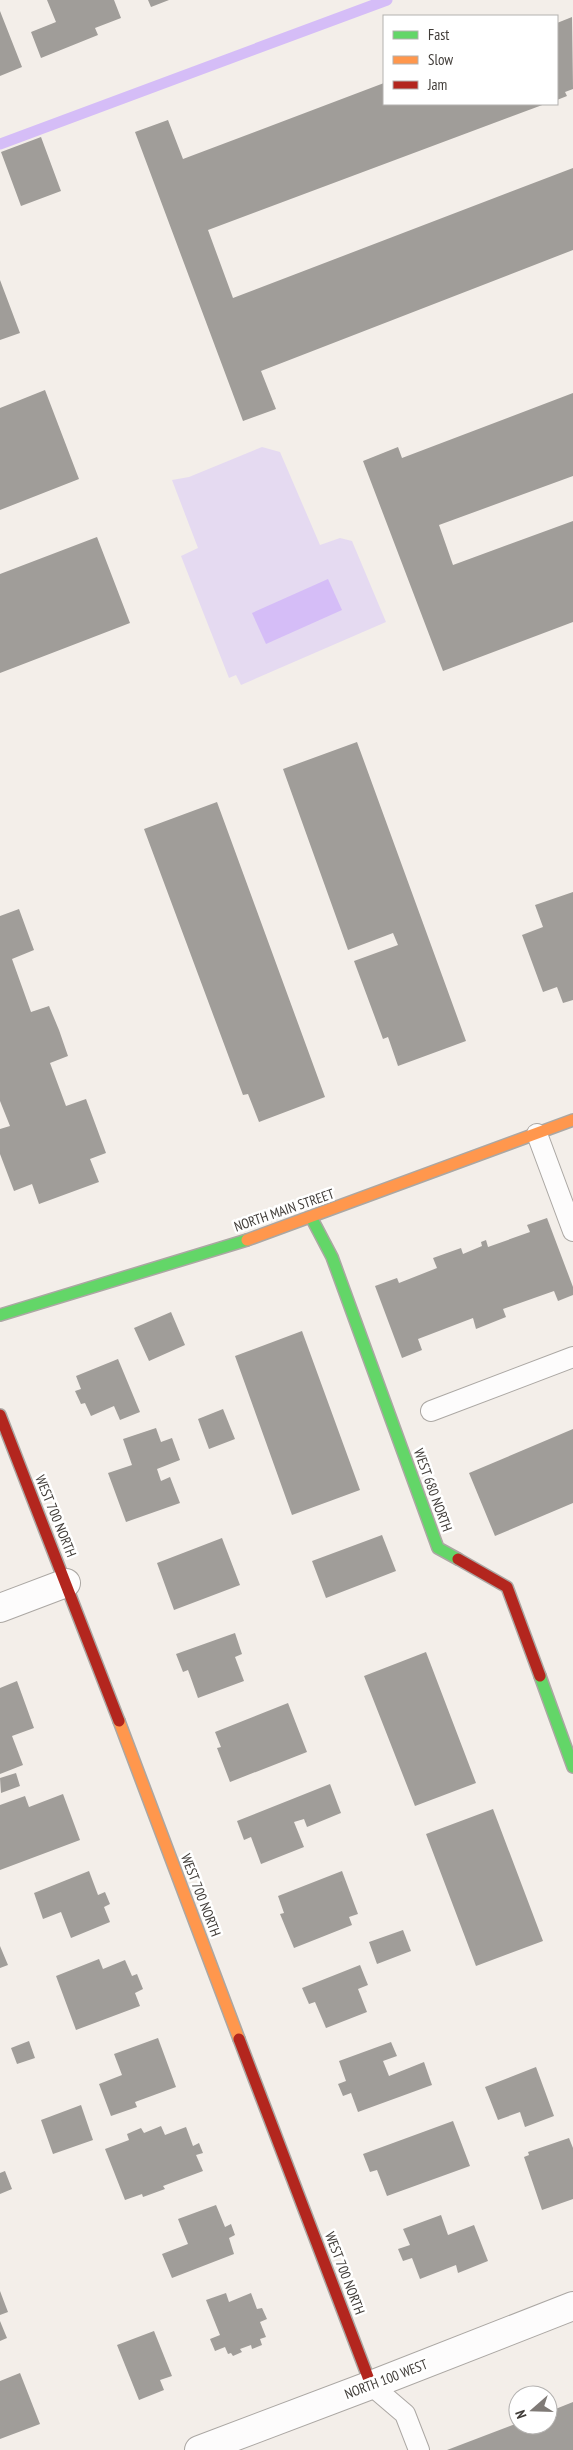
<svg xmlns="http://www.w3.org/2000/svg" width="573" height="2450" font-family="'PT Sans Narrow',sans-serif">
<rect width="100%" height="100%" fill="#f3eee9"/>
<path fill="#e5daf1" d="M262 447 280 452 320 545 340 538 352 541 386 622 241 685 236 675 229 678 181 556 198 548 172 480 189 477Z"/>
<path fill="#d5bdf7" d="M328 579 342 610 266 644 252 613Z"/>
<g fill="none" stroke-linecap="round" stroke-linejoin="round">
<path stroke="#d5bdf7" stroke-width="11" d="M0 144 387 0"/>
</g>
<path fill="#a09d99" d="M47 0H114L121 18 95 28 98 35 41 58 31 32 56 22Z
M148 0H169L151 7Z
M0 11 22 67 0 76Z
M572 17 573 89 565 92 567 96 557 100V23Z
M384 83V104H545L208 230 233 298 573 168V250L261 371 276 409 243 421 135 132 168 120 183 159Z
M41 137 61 191 21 206 1 152Z
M0 280 20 333 0 340Z
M45 390 79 479 0 510V408Z
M573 393V476L439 525 453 565 573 521V622L443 671 363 461 398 447 402 458Z
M97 537 130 623 0 673V574Z
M357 742 466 1041 398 1066 388 1037 383 1039 354 961 398 945 393 933 348 950 283 769Z
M217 802 325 1097 259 1122 248 1094 243 1095 144 829Z
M573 892V1000L563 1003 557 987 543 992 522 935 543 927 535 905Z
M19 909 34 950 12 959 31 1012 49 1006 59 1030 68 1056 50 1063 66 1106 86 1099 106 1153 90 1159 99 1182 39 1204 32 1184 14 1191 0 1154V1129L10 1126 0 1101V916Z
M547 1218 573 1287V1295L558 1301 554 1291 503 1309 506 1317 476 1329 473 1318 418 1339 422 1350 402 1358 375 1286 397 1278 399 1283 437 1268 433 1258 461 1248 463 1254 482 1246 481 1242 486 1240 488 1247 530 1232 527 1225Z
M171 1312 185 1345 149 1361 134 1328Z
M302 1331 360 1490 292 1515 235 1356Z
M118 1359 140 1412 120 1420 114 1406 91 1416 85 1403 81 1404 75 1391 81 1389 76 1376Z
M223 1409 235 1439 209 1449 198 1419Z
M156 1428 161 1442 172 1438 180 1460 157 1469 161 1481 170 1477 180 1503 126 1522 108 1473 132 1465 123 1439Z
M573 1429V1503L495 1536 469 1473Z
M382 1535 396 1571 326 1598 312 1561Z
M222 1538 240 1585 174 1610 157 1563Z
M235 1633 242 1654 235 1657 244 1681 198 1698 188 1670 183 1672 176 1654Z
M426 1652 476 1783 415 1806 364 1676Z
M17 1681 34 1728 12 1736 23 1765 0 1774V1688Z
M288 1703 307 1752 230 1782 217 1748 221 1747 215 1732Z
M16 1773 20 1786 1 1793 0 1778Z
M330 1784 341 1813 307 1827 304 1819 294 1822 304 1847 261 1864 251 1837 244 1840 237 1821Z
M63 1794 80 1840 0 1870V1805L25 1796 29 1807Z
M493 1809 543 1941 476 1966 426 1834Z
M89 1871 98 1895 105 1892 110 1904 104 1907 110 1922 71 1938 61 1912 43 1919 34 1893Z
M342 1871 358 1914 349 1917 352 1925 294 1948 280 1914 284 1913 278 1896Z
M403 1930 411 1951 377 1964 369 1942Z
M0 1946 8 1965 0 1968Z
M99 1959 103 1969 125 1960 132 1976 137 1974 143 1989 135 1993 140 2006 76 2030 56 1976Z
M360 1965 368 1985 358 1989 367 2012 326 2028 315 2002 309 2004 302 1988Z
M158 2038 176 2087 135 2102 137 2107 111 2116 99 2084 122 2075 114 2054Z
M29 2041 35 2058 17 2064 11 2048Z
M391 2042 397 2056 383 2061 389 2076 424 2062 432 2085 358 2112 351 2093 343 2096 338 2084 346 2081 339 2061Z
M536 2067 554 2116 525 2127 520 2112 498 2120 485 2087Z
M81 2105 93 2140 53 2154 41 2120Z
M453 2121 470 2166 387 2196 377 2170 370 2172 363 2154Z
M161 2126 165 2135 186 2127 193 2146 199 2143 203 2153 196 2155 203 2171 163 2186 165 2189 143 2197 142 2194 125 2200 105 2149 129 2140 127 2134 141 2128 144 2133Z
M569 2138 573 2148V2199L542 2210 524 2157 529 2155 528 2152Z
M5 2171 12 2189 0 2194V2173Z
M216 2205 225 2227 231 2224 235 2235 229 2238 234 2254 172 2278 162 2254 188 2244 178 2219Z
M441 2215 448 2235 474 2225 488 2261 458 2273 456 2265 420 2279 412 2258 403 2261 398 2249 410 2245 403 2229Z
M0 2291 8 2312 0 2315Z
M226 2293 229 2302 251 2293 257 2309 262 2308 267 2319 260 2322 266 2337 260 2339 262 2345 252 2349 251 2345 240 2349 242 2352 233 2356 231 2353 228 2354 225 2347 215 2351 210 2339 220 2335 206 2300Z
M0 2321 7 2338 0 2341Z
M154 2331 172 2376 160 2380 164 2390 139 2400 117 2345Z
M20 2373 40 2424 0 2439V2381Z
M573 2402V2450H447L518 2423V2425H548V2412Z"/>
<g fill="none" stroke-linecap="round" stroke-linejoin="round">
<defs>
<path id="lane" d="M537 1134 573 1231
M431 1411 573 1357
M371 2385 405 2414 419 2450"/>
<path id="street" d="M0 1608 66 1583
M199 2450 371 2385 573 2306"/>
<path id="fast" d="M311 1217 332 1257 438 1548 458 1559
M0 1315 247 1240
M540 1676 573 1767"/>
<path id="slow" d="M247 1240 573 1120
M119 1721 239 2039"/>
<path id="jam" d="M0 1415 119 1721
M458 1559 507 1587 540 1676
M239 2039 371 2385"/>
</defs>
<use href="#lane" stroke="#aba7a3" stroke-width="22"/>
<use href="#street" stroke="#aba7a3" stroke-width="30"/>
<use href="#fast" stroke="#aba7a3" stroke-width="14"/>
<use href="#slow" stroke="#aba7a3" stroke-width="14"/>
<use href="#jam" stroke="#aba7a3" stroke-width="14"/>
<use href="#lane" stroke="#fdfcfc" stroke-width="20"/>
<use href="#street" stroke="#fdfcfc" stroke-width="28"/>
<use href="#fast" stroke="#63d668" stroke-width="11"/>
<use href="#slow" stroke="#ff974d" stroke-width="11"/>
<use href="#jam" stroke="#b3261e" stroke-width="11"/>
</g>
<g text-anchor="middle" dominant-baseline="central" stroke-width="5" stroke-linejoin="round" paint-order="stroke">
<g font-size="14" fill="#403c38" stroke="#fff">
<text transform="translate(284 1210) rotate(-19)">NORTH MAIN STREET</text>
<text transform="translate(433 1490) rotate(70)">WEST 680 NORTH</text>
<text transform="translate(56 1516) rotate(68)">WEST 700 NORTH</text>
<text transform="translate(201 1895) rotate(69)">WEST 700 NORTH</text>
<text transform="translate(345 2273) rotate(69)">WEST 700 NORTH</text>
<text transform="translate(386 2379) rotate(-21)">NORTH 100 WEST</text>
</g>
</g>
<rect x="383" y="15" width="175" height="90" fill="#ffffff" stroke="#b3b1af"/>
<rect x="393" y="31" width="25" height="8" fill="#63d668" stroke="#b3b1af"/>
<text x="428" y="40" font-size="15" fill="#403c38">Fast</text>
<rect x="393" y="56" width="25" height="8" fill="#ff974d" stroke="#b3b1af"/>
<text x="428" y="65" font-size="15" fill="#403c38">Slow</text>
<rect x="393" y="81" width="25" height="8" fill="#b3261e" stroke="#b3b1af"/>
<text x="428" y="90" font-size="15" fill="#403c38">Jam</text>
<g transform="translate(533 2410) rotate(250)"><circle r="24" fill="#ffffff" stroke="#b3b1af"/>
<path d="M0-4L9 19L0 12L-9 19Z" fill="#7f7a76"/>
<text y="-8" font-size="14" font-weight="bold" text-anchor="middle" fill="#403c38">N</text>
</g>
</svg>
